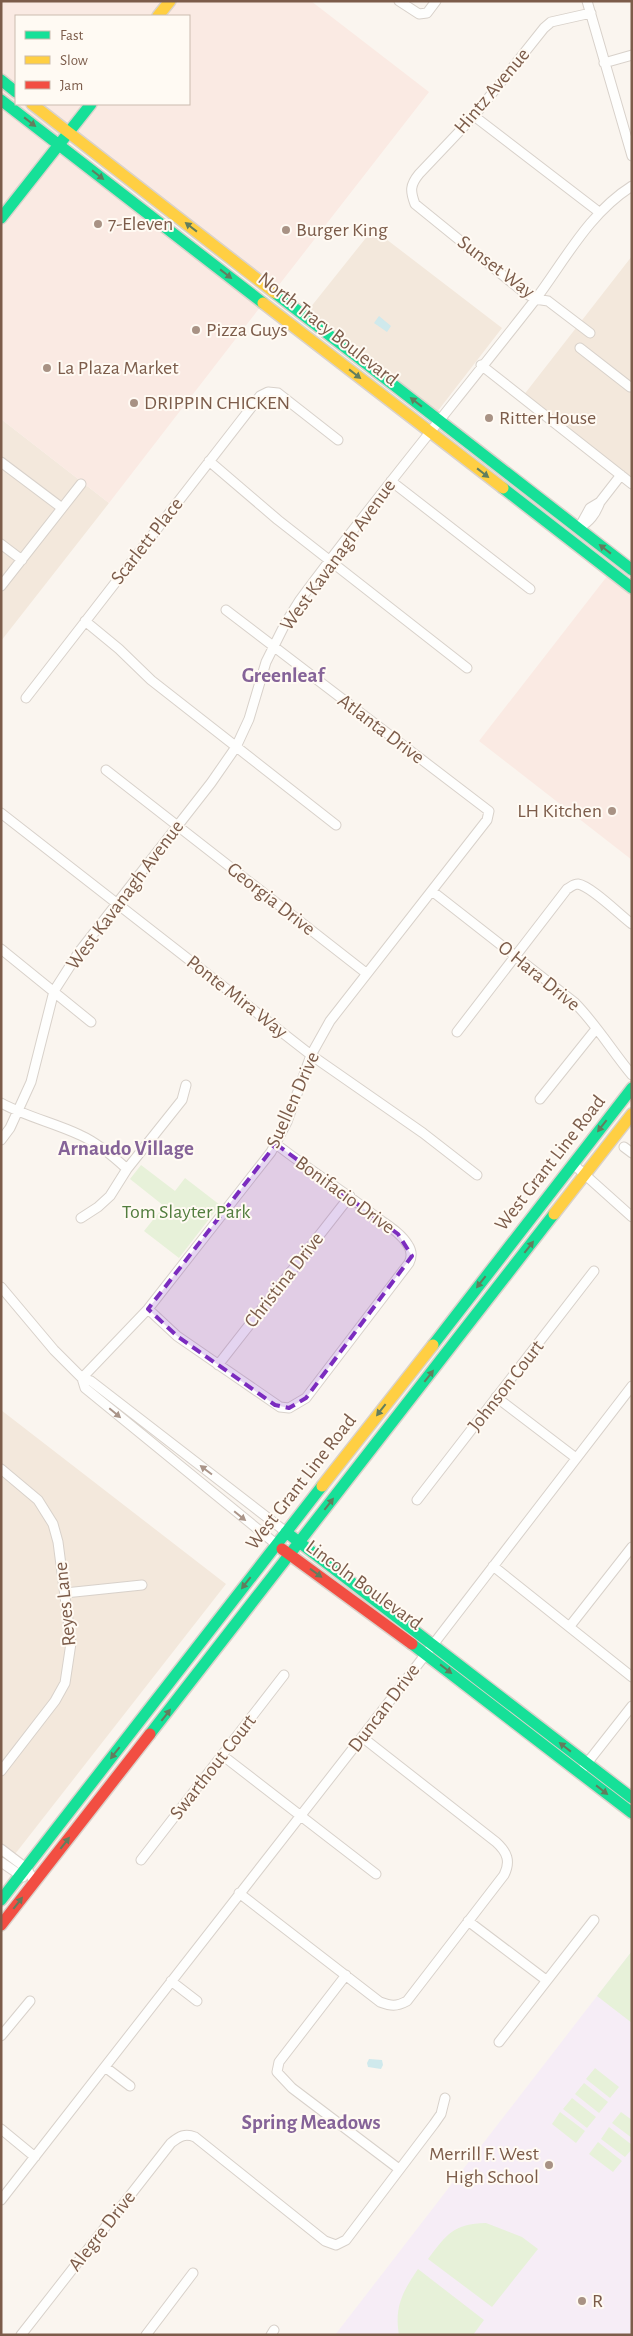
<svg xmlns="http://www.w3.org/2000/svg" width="633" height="2336" font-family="'Alegreya Sans',sans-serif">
<rect width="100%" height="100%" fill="#faf5ef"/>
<path fill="#f3e8dc" d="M373 229 502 328 437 412 306 313Z
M632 256V481L523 396Z
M1 419 109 503 1 641Z
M1 1410 226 1584 1 1872Z"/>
<path fill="#faeae3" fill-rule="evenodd" d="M1 1H311L429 92 275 290 73 132 59 151 261 306 109 503 1 419ZM16 16H189V104H16Z
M608 575 632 594V860L479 741Z"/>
<path fill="#f6edf6" d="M632 1951V2335H335L597 1996Z"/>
<path fill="#e7f1d9" d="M141 1165 175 1191 185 1178 220 1205 179 1258 144 1231 164 1206 130 1179Z
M632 1951V2023L597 1996Z
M595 2068 619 2087 610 2098 586 2079Z
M584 2083 608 2102 599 2113 575 2094Z
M572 2098 596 2117 587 2128 563 2109Z
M560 2112 585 2131 576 2143 552 2124Z
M621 2112 632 2120V2138L612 2123Z
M609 2127 632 2145V2149L625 2157 601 2139Z
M598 2142 622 2161 613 2172 589 2154Z
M486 2223 522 2237 538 2249 492 2307 428 2259C447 2234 453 2224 486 2223Z
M418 2269 484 2320 473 2335H399C394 2307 403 2291 418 2269Z"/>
<path fill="#cfe9ec" d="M379 316 391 326 387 332 374 323Z
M369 2059 382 2060 383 2065 381 2069 368 2067 367 2063Z"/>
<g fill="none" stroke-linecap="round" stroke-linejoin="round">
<defs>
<path id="street" d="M399 1 419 14 427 13 436 1
M587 1 632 156
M604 63 632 55
M474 116 599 212
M590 333 548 301 535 299 521 290 415 204C410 191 410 185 419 174L474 116 544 28 551 22 591 13
M580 348 630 387
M481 365 632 484
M209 461 278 520 467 668
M1 462 62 508
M391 481 530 589
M600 502C595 515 590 521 579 528L590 508Z
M600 502 621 475
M1 544 22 560
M1 586 81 484
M85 621 119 649 151 680 336 825
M26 698 260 396 268 392 278 393 338 440
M106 770 366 973
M1 813 311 1055 423 1133 477 1175
M432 891 574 1002C596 1024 612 1051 632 1075
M1 949 91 1022
M457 1032 567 889C571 887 573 884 578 884 591 886 620 915 632 924
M540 1099 596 1029
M1 1103C27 1117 55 1123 80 1135 98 1143 113 1156 127 1169
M1 1140 10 1128 31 1082 54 991 79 952 211 783 236 747 249 719 266 662 285 624 300 600C375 498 457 400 535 300 565 260 589 213 632 186
M624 1147 632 1153
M573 1164 632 1217
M81 1218 98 1207 110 1196 127 1169 182 1100 186 1085
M1 1287 54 1350 82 1378 85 1388 276 1544
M148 1309 177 1336 280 1407 289 1408 306 1398 409 1263C412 1257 412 1251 408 1245 401 1233 387 1225 376 1217 344 1191 309 1170 276 1144
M218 1365 350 1196
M82 1378 148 1309 271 1152 287 1122 311 1055 330 1021 487 820 489 811 226 610
M82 1378 91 1381 286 1532
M496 1397 576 1458
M1 1469 38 1500 53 1524 58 1542 71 1643 65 1683 55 1701 1 1771
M417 1500 594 1271
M493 1566 632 1677
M65 1593 142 1585
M570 1626 632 1547
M222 1755 376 1874
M584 1767 632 1706
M1 1849 26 1868 35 1882
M141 1860 284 1675
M1 1862 23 1877
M239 1893 380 2002C391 2006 396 2007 407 2001L504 1875C511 1861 507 1852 496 1842L362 1737
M468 1921 546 1980
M346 1975 279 2062 277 2072 292 2088 399 2169
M171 1981 197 2001
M1 2036 30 2001
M499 2042 594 1920
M105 2067 130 2086
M1 2129 35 2157
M1 2200 362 1737 632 1386
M21 2335 171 2143C180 2136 185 2133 195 2137L325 2241 336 2245 346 2240 434 2124 441 2114 445 2098
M146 2335 193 2273
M271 2335 274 2330"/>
<path id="fast" d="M1 80 16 92
M1 100 263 303
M1 218 91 104
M275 293 632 570
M503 488 632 588
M433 1345 632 1088
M286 1532 632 1798
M412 1644 632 1813
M150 1734 554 1214
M1 1900 322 1486"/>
<path id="slow" d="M158 16 170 1
M32 104 275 293
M263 303 503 488
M554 1214 632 1114
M322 1486 433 1345"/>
<path id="jam" d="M282 1549 412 1644
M1 1925 150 1734"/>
</defs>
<use href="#street" stroke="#d8d1ca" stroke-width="11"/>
<use href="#fast" stroke="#dad2cb" stroke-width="14"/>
<use href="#slow" stroke="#dad2cb" stroke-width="14"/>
<use href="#jam" stroke="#dad2cb" stroke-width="14"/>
<use href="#street" stroke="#fefefd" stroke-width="9"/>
<use href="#fast" stroke="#16e098" stroke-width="11"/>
<use href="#slow" stroke="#ffcf43" stroke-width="11"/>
<use href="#jam" stroke="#f24e42" stroke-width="11"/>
</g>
<defs><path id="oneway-solid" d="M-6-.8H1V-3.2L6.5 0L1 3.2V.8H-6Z" transform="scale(1.25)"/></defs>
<g fill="#627d5e">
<use href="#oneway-solid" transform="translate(30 122) rotate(38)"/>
<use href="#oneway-solid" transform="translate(98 175) rotate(38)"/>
<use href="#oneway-solid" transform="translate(191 227) rotate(-142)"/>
<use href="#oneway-solid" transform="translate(226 274) rotate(38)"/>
<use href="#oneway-solid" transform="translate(355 374) rotate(38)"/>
<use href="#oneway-solid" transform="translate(416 402) rotate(-142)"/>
<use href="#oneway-solid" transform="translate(483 473) rotate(38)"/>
<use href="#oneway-solid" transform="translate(605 549) rotate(-142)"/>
<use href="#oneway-solid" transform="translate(602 1126) rotate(128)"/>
<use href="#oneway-solid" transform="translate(529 1247) rotate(-52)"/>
<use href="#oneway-solid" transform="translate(481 1282) rotate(128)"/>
<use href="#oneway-solid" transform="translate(429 1376) rotate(-52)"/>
<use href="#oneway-solid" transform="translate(381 1410) rotate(128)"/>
<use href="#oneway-solid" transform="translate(329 1504) rotate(-52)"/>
<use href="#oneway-solid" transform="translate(316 1573) rotate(36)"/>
<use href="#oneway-solid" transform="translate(246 1583) rotate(128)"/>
<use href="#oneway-solid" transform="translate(446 1669) rotate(38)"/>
<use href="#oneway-solid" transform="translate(166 1715) rotate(-52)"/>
<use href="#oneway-solid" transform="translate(565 1747) rotate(-142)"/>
<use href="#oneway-solid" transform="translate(115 1753) rotate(128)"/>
<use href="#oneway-solid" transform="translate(602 1790) rotate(38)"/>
<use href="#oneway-solid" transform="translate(65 1843) rotate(-52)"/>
<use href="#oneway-solid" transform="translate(18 1903) rotate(-52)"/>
</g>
<g fill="#aa9589">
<use href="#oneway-solid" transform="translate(115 1413) rotate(40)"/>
<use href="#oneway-solid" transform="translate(206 1470) rotate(-143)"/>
<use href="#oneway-solid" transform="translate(240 1516) rotate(39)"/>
</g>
<path fill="#7b2cbf" fill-opacity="0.2" stroke="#7b2cbf" stroke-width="4" stroke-dasharray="10 6" stroke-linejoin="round" d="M276 1144 398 1234 412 1256 306 1398 289 1408 275 1405 177 1336 148 1309Z"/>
<g fill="#a89284" stroke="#fffaf3" stroke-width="2">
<circle cx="98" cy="224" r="5"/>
<circle cx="286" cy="230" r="5"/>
<circle cx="196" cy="330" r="5"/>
<circle cx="47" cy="368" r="5"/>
<circle cx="134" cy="403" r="5"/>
<circle cx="489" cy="418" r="5"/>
<circle cx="612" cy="811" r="5"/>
<circle cx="549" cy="2165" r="5"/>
<circle cx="582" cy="2301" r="5"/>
</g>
<g text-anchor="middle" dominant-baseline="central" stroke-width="4" stroke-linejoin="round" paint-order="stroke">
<g font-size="20" fill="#7c5c4a" stroke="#fffaf3">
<text transform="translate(492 91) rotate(-50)">Hintz Avenue</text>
<text transform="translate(496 267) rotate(37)">Sunset Way</text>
<text transform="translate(328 329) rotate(38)">North Tracy Boulevard</text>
<text transform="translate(147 541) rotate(-52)">Scarlett Place</text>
<text transform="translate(338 555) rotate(-54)">West Kavanagh Avenue</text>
<text transform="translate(381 729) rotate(37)">Atlanta Drive</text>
<text transform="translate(125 895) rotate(-53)">West Kavanagh Avenue</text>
<text transform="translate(271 899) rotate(38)">Georgia Drive</text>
<text transform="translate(539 976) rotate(39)">O Hara Drive</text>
<text transform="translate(237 997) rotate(38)">Ponte Mira Way</text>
<text transform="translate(293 1100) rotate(-66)">Suellen Drive</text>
<text transform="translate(550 1163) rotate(-52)">West Grant Line Road</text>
<text transform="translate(345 1195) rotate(36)">Bonifacio Drive</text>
<text transform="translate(284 1280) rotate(-52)">Christina Drive</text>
<text transform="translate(506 1386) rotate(-52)">Johnson Court</text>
<text transform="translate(301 1482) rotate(-52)">West Grant Line Road</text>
<text transform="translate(364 1585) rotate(36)">Lincoln Boulevard</text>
<text transform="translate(65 1604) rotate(-96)">Reyes Lane</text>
<text transform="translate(384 1708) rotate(-53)">Duncan Drive</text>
<text transform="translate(213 1767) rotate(-52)">Swarthout Court</text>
<text transform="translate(102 2231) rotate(-52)">Alegre Drive</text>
</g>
<g font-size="20" fill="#7c5c4a" stroke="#fffaf3" text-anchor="start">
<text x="108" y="224">7-Eleven</text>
<text x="296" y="230">Burger King</text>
<text x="206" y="330">Pizza Guys</text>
<text x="57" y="368">La Plaza Market</text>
<text x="144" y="403">DRIPPIN CHICKEN</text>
<text x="499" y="418">Ritter House</text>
<text x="602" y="811" text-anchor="end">LH Kitchen</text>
<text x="539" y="2154" text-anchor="end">Merrill F. West<tspan x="539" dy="23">High School</tspan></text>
<text x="592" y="2301">R</text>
</g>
<g font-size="20" fill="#527d3e" stroke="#fffaf3">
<text x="186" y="1212">Tom Slayter Park</text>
</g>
<g font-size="21" font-weight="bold" fill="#856398" stroke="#fffaf3">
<text x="283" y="675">Greenleaf</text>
<text x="126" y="1148">Arnaudo Village</text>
<text x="311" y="2122">Spring Meadows</text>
</g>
</g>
<rect width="633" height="2336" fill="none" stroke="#7c5c4a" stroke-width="5"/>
<rect x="15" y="15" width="175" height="90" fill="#fffaf3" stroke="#cbbbaf"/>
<rect x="25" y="31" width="25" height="8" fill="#16e098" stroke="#cbbbaf"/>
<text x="60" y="40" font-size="15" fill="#7c5c4a">Fast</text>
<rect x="25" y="56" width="25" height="8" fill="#ffcf43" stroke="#cbbbaf"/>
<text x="60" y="65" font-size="15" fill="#7c5c4a">Slow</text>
<rect x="25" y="81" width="25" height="8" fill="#f24e42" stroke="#cbbbaf"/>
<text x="60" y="90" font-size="15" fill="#7c5c4a">Jam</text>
</svg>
